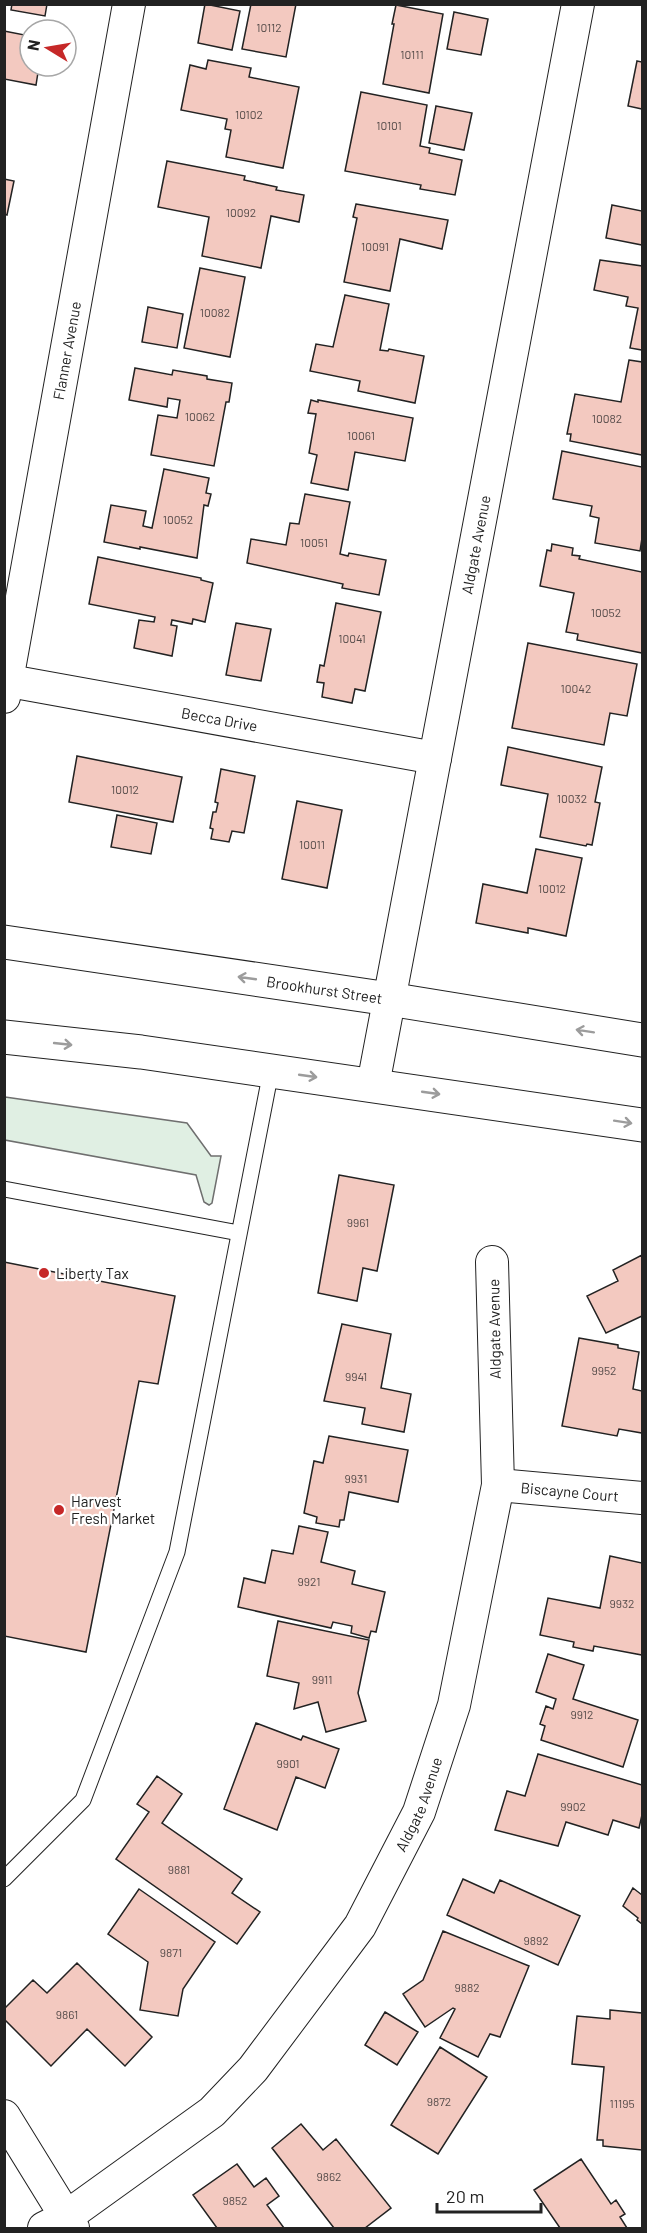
<svg xmlns="http://www.w3.org/2000/svg" width="647" height="2233" font-family="Barlow,sans-serif">
<rect width="100%" height="100%" fill="#fff"/>
<path fill="#e0efe3" stroke="#6f6f6f" stroke-width="1.5" d="M5 1097 187 1123 211 1156H221L212 1203 209 1205 204 1202 196 1175 5 1140Z"/>
<path fill="#f3c9c0" stroke="#222" stroke-width="1.5" d="M12 4H47L45 16 11 10Z
M205 4 240 11 232 50 198 43Z
M251 4H296L286 57 242 49Z
M396 5 443 14 429 93 383 84 394 24H392Z
M454 12 488 19 481 55 447 49Z
M4 31 30 36V66H39L36 85 4 79Z
M208 60 251 68 249 77 299 87 283 168 226 157 231 130 225 129 227 119 181 110 190 65 206 69Z
M637 61 642 62V109L628 106Z
M361 92 427 105 420 146 430 148 429 153 462 160 455 195 420 189 421 185 345 171Z
M436 106 472 113 464 150 429 143Z
M167 161 245 176 244 180 277 187 276 190 304 195 299 222 271 216 261 268 202 256 209 217 158 207Z
M4 179 14 181 7 215 4 214Z
M356 204 448 220 442 249 400 239 390 291 344 282 357 218 353 217Z
M612 205 642 211V245L606 238Z
M600 260 642 266V350L630 348 638 308 626 306 628 297 594 290Z
M200 268 245 277 230 357 184 348Z
M345 295 389 304 380 350 388 351 389 349 424 356 415 403 358 391 360 381 310 371 316 344 333 347Z
M148 307 183 314 177 348 142 342Z
M629 360 642 362V455L570 441 571 434H567L575 394 621 402Z
M135 368 172 375 173 370 207 376V379L232 383 229 402H226L214 466 151 455 158 415 177 418 180 400 168 398 167 407 129 400Z
M311 400 318 402V400L413 418 405 461 355 452 348 490 311 483 317 455 309 453 316 414 308 413Z
M562 451 642 467V538L640 551 595 543 599 518 590 516 592 506 553 499Z
M164 469 209 478 206 493 211 494 208 506 204 505 197 558 140 547V549L104 542 111 505 146 511 143 526 152 528Z
M305 494 350 502 340 554 348 556 349 553 386 560 379 595 342 588 343 584 247 563 251 539 286 545 290 523 299 524Z
M552 544 573 548 572 555 580 556 579 559 642 572V653L577 640 578 634 566 632 574 593 540 586 547 550 551 551Z
M98 557 201 578V580L213 583 205 622 193 619 192 624 172 620 171 625 177 626 172 656 134 648 139 620 154 622 155 617 89 604Z
M336 603 381 612 365 691 355 689 352 703 322 697 324 683 317 682 320 665 324 666Z
M236 623 271 629 261 681 226 675Z
M528 643 637 664 627 716 610 713 604 745 512 728Z
M508 747 602 767 595 802 600 803 592 845 587 844 586 846 540 837 548 794 501 785Z
M77 756 182 777 173 822 69 802Z
M221 769 255 776 244 833 232 831 229 842 211 839 213 829 210 828 213 812H216L218 803 215 802Z
M297 801 342 810 327 888 282 879Z
M117 815 157 823 151 854 111 847Z
M536 849 582 858 566 936 528 928V933L476 923 483 884 527 893Z
M339 1175 394 1185 377 1271 363 1268 357 1301 318 1293Z
M642 1255V1316L606 1333 587 1296 618 1281 613 1270Z
M4 1262 175 1296 158 1384 139 1381 86 1652 4 1636Z
M342 1324 391 1334 381 1388 411 1394 404 1432 362 1424 365 1408 324 1401Z
M579 1338 618 1345V1348L639 1352 633 1389 642 1391V1433L619 1429 617 1436 562 1426Z
M329 1436 408 1450 398 1502 349 1492 344 1520H340L339 1527 316 1523 317 1517 304 1513 314 1461 323 1463Z
M299 1526 328 1532 321 1562 355 1571 352 1584 385 1592 376 1632 371 1631 369 1638 351 1633 352 1626 333 1622 331 1628 238 1607 244 1578 265 1583 272 1550 293 1554Z
M610 1556 642 1563V1655L594 1646 593 1651 573 1647 574 1642 540 1635 548 1598 600 1608Z
M278 1621 369 1640 358 1693 366 1721 326 1732 318 1702 294 1709 299 1683 267 1676Z
M548 1654 584 1665 573 1699 638 1720 623 1767 541 1740 545 1726 540 1724 546 1706 553 1709 556 1699 536 1692Z
M256 1723 301 1740 303 1736 339 1749 325 1788 296 1777 277 1830 224 1809Z
M538 1754 642 1785V1815L639 1828 613 1820 608 1835 566 1822 558 1846 495 1830 507 1791 525 1796Z
M157 1776 182 1794 162 1823 242 1879 232 1893 260 1912 237 1944 116 1859 149 1812 137 1804Z
M463 1879 494 1893 500 1880 580 1916 558 1965 447 1915Z
M633 1888 642 1895V1924L637 1920 638 1918 623 1906Z
M139 1889 215 1942 183 1989 178 2016 140 2010 148 1962 108 1934Z
M443 1931 529 1966 500 2037 490 2034 478 2057 440 2038 455 2009 453 2008 425 2027 403 1994 423 1980Z
M77 1963 152 2037 125 2066 87 2029 51 2066 4 2019V2009L33 1980 47 1993Z
M610 2010 642 2013V2150L603 2146V2140H597L604 2067 572 2064 577 2016 610 2019Z
M385 2012 418 2032 397 2065 365 2045Z
M440 2047 487 2077 438 2154 391 2125Z
M301 2124 323 2150 336 2139 391 2208 365 2228H334L272 2148Z
M581 2159 611 2204 616 2200 625 2214 620 2217 627 2228H560L534 2190Z
M237 2164 254 2187 266 2178 279 2196 267 2205 284 2228H217L193 2195Z"/>
<g fill="none" stroke-linecap="round" stroke-linejoin="round">
<defs>
<path id="service" d="M4 1189 239 1233
M4 1879 83 1800 177 1552 271 1071"/>
<g id="minor">
<path id="s1" d="M4 680 435 758"/>
<path id="s2" d="M4 697 129 4"/>
<path id="s3" d="M373 1085 578 4"/>
<path id="s4" d="M498 1485 642 1498"/>
<path d="M4 2116 73 2228"/>
<path id="s5" d="M44 2228 66 2217 212 2112 253 2069 360 1926 419 1812 454 1705 498 1485 492 1262"/>
</g>
<g id="primary">
<path id="s6" d="M4 942 389 999 642 1040"/>
<path d="M4 1037 141 1052 642 1125"/>
</g>
</defs>
<use href="#service" stroke="#222" stroke-width="17"/>
<use href="#minor" stroke="#222" stroke-width="34"/>
<use href="#primary" stroke="#222" stroke-width="35"/>
<use href="#service" stroke="#fff" stroke-width="15"/>
<use href="#minor" stroke="#fff" stroke-width="32"/>
<use href="#primary" stroke="#fff" stroke-width="33"/>
</g>
<defs><path id="oneway-shaft" d="M-6 0H5M1.5-3L5.5 0L1.5 3" fill="none" stroke-width="1.6" stroke-linecap="round" stroke-linejoin="round" transform="scale(1.5)"/></defs>
<g stroke="#9c9c9c">
<use href="#oneway-shaft" transform="translate(247 978) rotate(-172)"/>
<use href="#oneway-shaft" transform="translate(585 1031) rotate(-171)"/>
<use href="#oneway-shaft" transform="translate(63 1044) rotate(6)"/>
<use href="#oneway-shaft" transform="translate(308 1076) rotate(8)"/>
<use href="#oneway-shaft" transform="translate(431 1093) rotate(8)"/>
<use href="#oneway-shaft" transform="translate(623 1122) rotate(9)"/>
</g>
<g fill="#c62828" stroke="#fff" stroke-width="2">
<circle cx="44" cy="1273" r="6"/>
<circle cx="59" cy="1510" r="6"/>
</g>
<g text-anchor="middle" dominant-baseline="central" stroke-width="4.5" stroke-linejoin="round" paint-order="stroke">
<g font-size="12" fill="#564c4a">
<text x="269" y="27">10112</text>
<text x="412" y="54">10111</text>
<text x="249" y="114">10102</text>
<text x="389" y="125">10101</text>
<text x="241" y="212">10092</text>
<text x="375" y="246">10091</text>
<text x="215" y="312">10082</text>
<text x="200" y="416">10062</text>
<text x="607" y="418">10082</text>
<text x="361" y="435">10061</text>
<text x="178" y="519">10052</text>
<text x="314" y="542">10051</text>
<text x="606" y="612">10052</text>
<text x="352" y="638">10041</text>
<text x="576" y="688">10042</text>
<text x="125" y="789">10012</text>
<text x="572" y="798">10032</text>
<text x="312" y="844">10011</text>
<text x="552" y="888">10012</text>
<text x="358" y="1222">9961</text>
<text x="604" y="1370">9952</text>
<text x="356" y="1376">9941</text>
<text x="356" y="1478">9931</text>
<text x="309" y="1581">9921</text>
<text x="622" y="1603">9932</text>
<text x="322" y="1679">9911</text>
<text x="582" y="1714">9912</text>
<text x="288" y="1763">9901</text>
<text x="573" y="1806">9902</text>
<text x="179" y="1869">9881</text>
<text x="536" y="1940">9892</text>
<text x="171" y="1952">9871</text>
<text x="467" y="1987">9882</text>
<text x="67" y="2014">9861</text>
<text x="439" y="2101">9872</text>
<text x="622" y="2103">11195</text>
<text x="329" y="2176">9862</text>
<text x="235" y="2200">9852</text>
</g>
<g font-size="15" fill="#222" stroke="#fff">
<text stroke="none"><textPath href="#s2" startOffset="352">Flanner Avenue</textPath></text>
<text stroke="none"><textPath href="#s3" startOffset="550">Aldgate Avenue</textPath></text>
<text stroke="none"><textPath href="#s1" startOffset="219">Becca Drive</textPath></text>
<text stroke="none"><textPath href="#s6" startOffset="324">Brookhurst Street</textPath></text>
<text transform="translate(494 1329) rotate(-91)">Aldgate Avenue</text>
<text stroke="none"><textPath href="#s4" startOffset="72">Biscayne Court</textPath></text>
<text stroke="none"><textPath href="#s5" startOffset="578">Aldgate Avenue</textPath></text>
</g>
<g font-size="15" fill="#222" stroke="#fff" text-anchor="start">
<text x="56" y="1273">Liberty Tax</text>
<text x="71" y="1501">Harvest<tspan x="71" dy="17">Fresh Market</tspan></text>
</g>
</g>
<rect width="647" height="2233" fill="none" stroke="#222222" stroke-width="12"/>
<g transform="translate(48 48) rotate(281)"><circle r="28" fill="#ffffff" stroke="#a7a7a7" stroke-width="1.5"/>
<path d="M0-4.5L10 22L0 15L-10 22Z" fill="#c62828"/>
<text y="-9" font-size="16" font-weight="bold" text-anchor="middle" fill="#222222">N</text>
</g>
<path d="M437 2203v9h104v-9" fill="none" stroke="#222222" stroke-width="3"/>
<text x="446" y="2203" font-size="18" fill="#222222" stroke="#ffffff" stroke-width="4.5" paint-order="stroke">20 m</text>
</svg>
